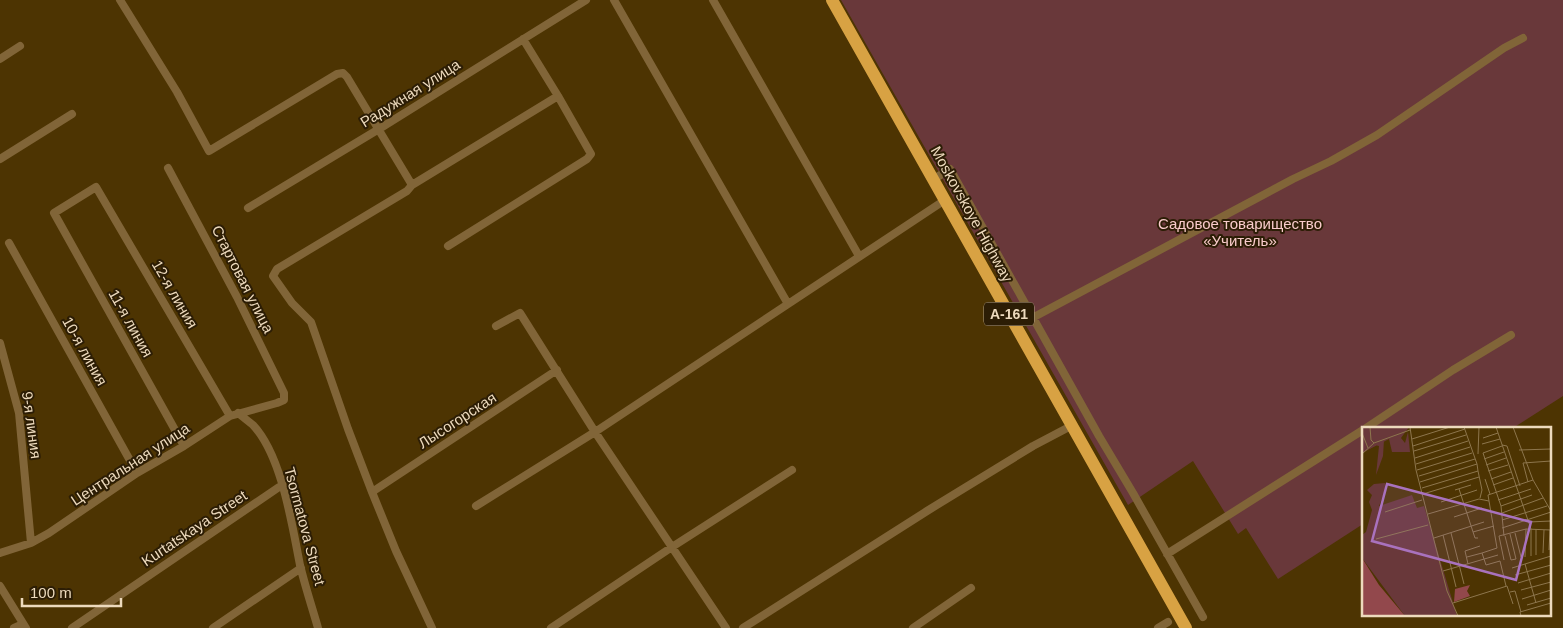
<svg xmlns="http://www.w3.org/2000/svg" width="1563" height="628" font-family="Arial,sans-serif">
<rect width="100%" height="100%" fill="#4d3402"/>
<path fill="#69383a" d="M841 0H1563V396L1513 428H1363V524L1278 579 1246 528 1238 534 1193 461 1128 505Z"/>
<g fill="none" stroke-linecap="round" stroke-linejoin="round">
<path stroke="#816538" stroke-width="8" d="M120 0 177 92 209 151 337 74 343 73 347 77 409 180 412 185 407 191 277 269 273 276 292 303 311 322 348 429 372 492 396 551 432 628
M614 0 788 304
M713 0 859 256
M0 59 20 46
M0 159 72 114
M934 179 950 169 1099 436 1133 493 1203 617
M412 185 558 96
M248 208 379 129 586 0
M9 243 137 473
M448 246 587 159 591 154 558 96 523 39
M1034 317 1293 179 1331 161 1377 135 1504 48 1523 38
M496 326 520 313 595 432 726 628
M0 343 19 413 31 543
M238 413C243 417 248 421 253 425 282 456 292 525 300 565 305 586 312 607 318 628
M1366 428 1453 370 1511 335
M184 446 54 213 96 187 230 416
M372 492 557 370
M476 506 595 432 945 200
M0 553 31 543 49 533 137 473 184 446 230 416 277 403 284 400V393L237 297 168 168
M1167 554 1363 430
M0 586 26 628
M14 628 23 624
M72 628 282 485
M213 628 301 568
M551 628 672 547 792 470
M743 628 927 511 1033 446 1071 426
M913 628 971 588
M1158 628 1168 622"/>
<path stroke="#d8a243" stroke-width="12" d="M832 0 1186 628"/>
</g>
<g text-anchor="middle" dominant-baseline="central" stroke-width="4" stroke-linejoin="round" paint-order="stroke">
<rect fill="#2c1d05" stroke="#b3a186" stroke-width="1" x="984" y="302.5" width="50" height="23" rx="4"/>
<g font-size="14" font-weight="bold" fill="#eddabd">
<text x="1009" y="314">А-161</text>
</g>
<g font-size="15" fill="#eddabd" stroke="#2c1d05">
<text transform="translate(410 93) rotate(-32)">Радужная улица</text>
<text transform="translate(972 214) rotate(61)">Moskovskoye Highway</text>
<text transform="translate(243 279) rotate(63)">Стартовая улица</text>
<text transform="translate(175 294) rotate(60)">12-я линия</text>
<text transform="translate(131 323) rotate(61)">11-я линия</text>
<text transform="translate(85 351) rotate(61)">10-я линия</text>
<text transform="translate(457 420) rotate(-33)">Лысогорская</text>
<text transform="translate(32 425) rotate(82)">9-я линия</text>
<text transform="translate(130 464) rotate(-33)">Центральная улица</text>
<text transform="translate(305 526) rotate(75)">Tsormatova Street</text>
<text transform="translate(194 528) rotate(-34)">Kurtatskaya Street</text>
</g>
<g font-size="15" fill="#f9cbcb" stroke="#2c1d05">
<text x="1240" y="223">Садовое товарищество<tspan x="1240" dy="17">«Учитель»</tspan></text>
</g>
</g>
<g transform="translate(1362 427)">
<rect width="189" height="189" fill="#4d3402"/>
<path d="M0 0H47L39 11 43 16 46 5 48 25H30L27 12 0 26ZM22 13 21 29 14 48 17 19 13 18ZM23 56 24 61 17 79 50 68 55 81 62 79 95 189H43L0 131V108L4 105 10 83 7 75 10 68 5 63 12 57Z" fill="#69383a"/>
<path d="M0 131 17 158 43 189H0ZM108 158 105 164 108 169 92 175 93 162Z" fill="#92484c"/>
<path fill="none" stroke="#8d764d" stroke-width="1" d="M8 0 9 13 12 16M48 0 54 43 85 164 96 189M134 0 169 102V129M151 0 171 53 189 84M0 6 6 21M121 11 136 6M50 12 88 0M120 17 138 12M140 18 145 19 158 59M51 19 103 2M140 19 121 26 139 79 142 109M157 23 189 22M52 24 104 8M0 27 12 16 48 3M116 27 117 0M53 31 106 14M122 32 142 25M54 37 108 20M124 38 144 31M55 43 110 26M116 44 120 63 118 71M126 44 146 38M57 49 113 32M123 52 128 67M129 52 149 45M58 55 115 37 102 0M166 55 161 36 189 34M131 58 151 51M60 61 116 44 115 37M97 62 113 111H116M93 63 109 58M61 67 117 50M136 73 169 62M127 74 126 68 171 53M79 75 115 63M139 79 170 68M23 85 60 73M140 86 181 71M66 87 117 72 127 74 135 121 120 126 124 138 138 134 144 159M92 90 120 81M140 93 185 79M167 95 189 94M140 101 189 85M174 102V128M111 105 132 99M89 106 102 157M153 106 159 130M81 108 94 160M143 109 149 133 154 132 148 107M72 111 122 95M14 112 66 98M187 123 188 103M181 126 182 103M105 130 120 126M163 130 164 102M142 133 137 109 164 102 189 103M106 137 103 124 118 119M163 137 174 176M150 141 189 129M81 144 136 128M153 148 189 138M156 156 189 146M159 163 189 155M148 165 153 164 159 185M160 172 189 163M91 176 145 159 151 177M165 178 189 171M159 189 158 185 189 176"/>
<path fill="#a972be" fill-opacity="0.15" stroke="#a972be" stroke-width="2.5" d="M25 57 169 95 154 153 10 114Z"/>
<rect width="189" height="189" fill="none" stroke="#eddabd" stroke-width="2.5"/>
</g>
<path d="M22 598v8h99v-8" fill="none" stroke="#eddabd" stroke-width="2.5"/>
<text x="30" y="598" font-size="15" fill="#eddabd" stroke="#2c1d05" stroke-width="4" paint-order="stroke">100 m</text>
</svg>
